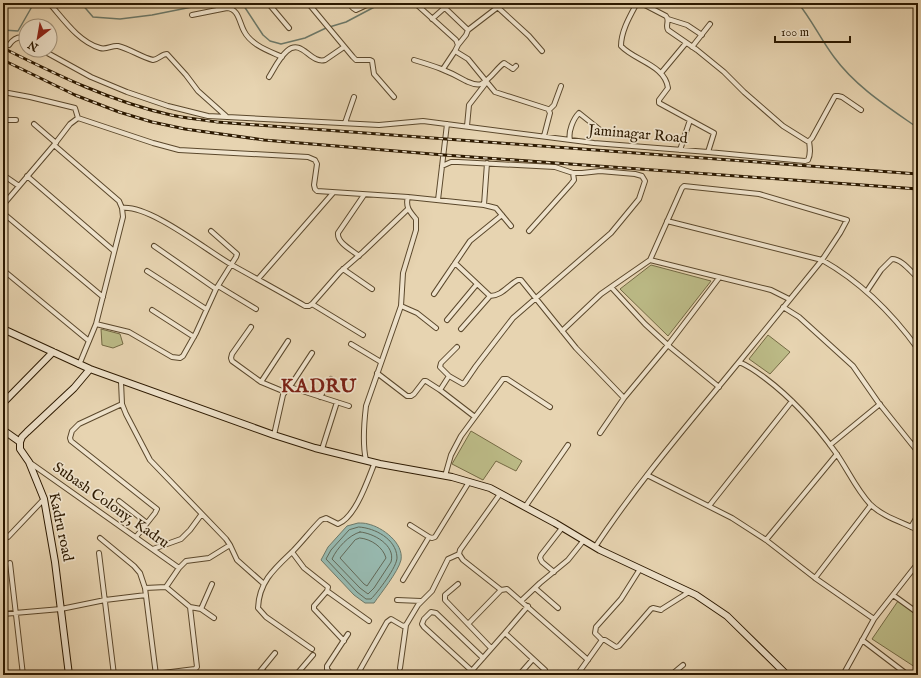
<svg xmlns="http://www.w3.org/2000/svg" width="921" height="678" font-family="'IM FELL English',serif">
<rect width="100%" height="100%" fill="#e7d4b1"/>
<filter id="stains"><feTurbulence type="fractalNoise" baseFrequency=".005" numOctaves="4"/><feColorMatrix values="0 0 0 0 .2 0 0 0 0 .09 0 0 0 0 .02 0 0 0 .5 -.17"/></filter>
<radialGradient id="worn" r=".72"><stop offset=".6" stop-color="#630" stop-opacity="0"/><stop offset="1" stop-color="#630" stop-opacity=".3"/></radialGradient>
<path fill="#bcbb87" stroke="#746a44" d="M651 265 711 281 668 336 620 289Z
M101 329 120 334 123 344 113 348 102 345Z
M768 335 790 352 770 374 749 359Z
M471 431 522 461 516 471 496 461 483 480 452 464Z
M898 601 918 616V669L872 639Z"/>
<path fill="#97b8ae" stroke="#6c7868" d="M358 523C361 523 365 523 368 524 382 527 404 543 401 560 398 572 381 593 374 603H365L354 595 321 560 328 547 347 526Z"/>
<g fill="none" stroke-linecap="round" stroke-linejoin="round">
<path stroke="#626857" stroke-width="1" d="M359 527C375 528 396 539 397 557 398 566 377 593 371 599H366L357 592 326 559 331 550 349 530Z
M360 532C373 533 396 545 391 562L374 588 368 594 360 588 332 559C337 548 349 535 360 532Z
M360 538C371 539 383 547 386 558L367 586 364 584 340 558 355 540Z"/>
<path stroke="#6c7868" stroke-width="1.5" d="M81 3 93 17 120 19 152 15 212 3
M242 3 263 35 270 41 281 44 305 38 326 28 346 22 382 3
M798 3C812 20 821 40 834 57 856 87 888 107 918 128
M3 30 18 31 34 3"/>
<path stroke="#c2af8e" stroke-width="4" stroke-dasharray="4 2" stroke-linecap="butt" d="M3 58 9 45"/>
<defs>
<path id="street" d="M268 3 289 28
M308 3 353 57 356 60H370L372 61 374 74 394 97
M348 3 353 8 356 10 371 3
M415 3 456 40 458 45 455 51 468 59 495 92 548 109 550 113 544 136
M493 3 529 36 542 51
M637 3C630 16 621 31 621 46 635 61 665 65 668 88L659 100V103L714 133 708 152
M641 3 666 16C670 20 665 26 668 30L697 50 724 72 744 92 783 126 807 141H809L812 138 835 96H838L842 97 861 110
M50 4C64 20 79 42 100 48 107 50 112 45 118 46 130 49 141 57 153 60 159 59 162 54 167 54L186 75 198 91 226 116
M445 8 468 30 466 35 458 45
M192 15 227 8C239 9 239 22 244 31 251 45 269 51 282 57
M432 19 450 3
M668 19 687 25 702 35
M468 30 498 7
M9 45C13 39 19 36 26 38
M692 47 710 24
M42 50 91 77 127 92 168 106 208 116 379 125 423 121 594 143 708 152 805 161 808 160C811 154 810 148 809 141
M414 60C434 66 447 70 466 81 471 83 476 86 481 84 491 79 496 69 504 63L513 69 516 66
M443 69 455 51
M661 73 686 43
M269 77C274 69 279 58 287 51 302 38 310 64 325 60L344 47
M3 92 30 97 75 108 78 118
M549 110 554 105 561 86
M3 120H16
M345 123 354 97
M34 124 56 143
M467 126 469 105 486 83
M570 140C568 132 573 119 579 113L599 129
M54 145 119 201 122 208 123 217 96 324 79 365
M680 150 690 120
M442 166 451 162H458L555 167 573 173H582L600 171 635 174 642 176 645 181 639 199 611 233 513 318 476 366 465 382 463 384 449 376
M3 175 19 186
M27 176 114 251
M438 200 447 124
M3 205 54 145 70 124 78 118 153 143 179 150 308 157 315 160 317 164 314 185 315 189 317 191 408 197 484 205 496 208 511 226
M484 205 487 163
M122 208C150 205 206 250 232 265 257 279 281 292 305 306H309L312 304 340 272 363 252 408 209
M3 213 103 297
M667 221 822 260C861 282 892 313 918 349
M529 231 571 184 574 180 573 173
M154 246 216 289
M359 256C352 250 337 243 338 233L364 195
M650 260 771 290 789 299
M455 263 490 296 461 329
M343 269 372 289
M3 270 89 341
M147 271 206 309
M258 279 333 193
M218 286 256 309
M867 291 881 270 892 259C902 259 911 272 918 278
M434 294 470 241 502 215
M490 296C502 296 508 285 518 280H521L576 348 624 398
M312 304 363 335
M401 306 417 313 436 328
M783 307 799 317 853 366 878 402 918 452
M152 310 194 337
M447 320 477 284
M96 324 129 332 172 357 180 358 183 356 196 333 216 289 236 257 237 254 211 231
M251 327 232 354 231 358 232 361 261 382 285 392
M562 331 601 294 611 287
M351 344 381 362
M457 347 441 363 440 367 449 376 440 390 475 417
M377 373 407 396H411L414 394 424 381H426L440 390
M121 382 122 404 126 414 150 460 226 539 230 545 237 560 264 584
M261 382 288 341
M719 387 670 347 645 324 611 287 650 260 682 188 684 186 759 194 847 220 840 233 822 260 739 362
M289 388 312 353
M320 397 331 379
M122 404 79 424 72 431 70 438 71 441 157 509 155 513 136 537
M600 433 624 398 668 345 719 278
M274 435 283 395C286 390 288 388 293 388L349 406
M830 445 880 404
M914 446 918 434
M322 449 337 402
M366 460C362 443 364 423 366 406L401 306 403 273 416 230V219C410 212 405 207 408 197
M29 462 179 568
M647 475 732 518 766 540 815 578 874 619
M445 476 451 455 461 436 503 379H507L550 407
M500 494 460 550 459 554 463 560 501 590
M119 501 147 523
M709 506 792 401
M525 507 568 445
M410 525 429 537 432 538 435 537 469 482
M911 527 918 515
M100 538 134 566 140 573 145 588
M3 539 8 537 44 499
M766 540 837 454
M595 547C638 482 690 422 739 362 749 366 757 372 765 378 793 399 816 425 836 453 848 470 856 489 870 504 883 517 902 522 918 530
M153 549 181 539 190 530 201 515
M292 552 304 568 328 587 327 591 314 606V609L344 641
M99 553 114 675
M10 563 23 675
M554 572 542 562 540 558 541 555 562 528
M815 578 871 505
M403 580 429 537
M458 584 445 595V600L491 648
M166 587 179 568 186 561 209 558 230 545
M535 588 558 608
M327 591 369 621
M893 595 918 613
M397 600 421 601
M522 600 540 583 568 560 584 540
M201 609 212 584
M3 614 61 609 105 600 146 595
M468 624 501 590 507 589 588 660
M505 633 528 606
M602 640 595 633 596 627 621 599 640 569
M862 640 908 675
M312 649 266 617 258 608C259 582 274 569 292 552 302 542 311 530 321 520L326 518 338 524C356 517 368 479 375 462
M400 668 406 625
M261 670 269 675
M472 671 424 627 422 624 424 619 431 612 436 613 483 658
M155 674 195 669 197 667 190 607
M156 675 145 588 166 587 190 607 201 609 214 618
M257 675 275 653
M296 675 313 655
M332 675 327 669V666L348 634
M357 675 387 622 391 619 403 626 406 625 418 605 432 591 448 559 459 554
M468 675 505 633 545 670
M519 675 533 659
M577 675 602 640H605L616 647 619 646 651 609 653 608 661 610 662 609 689 592
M671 675 683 665
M843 675 874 619 918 563"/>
<path id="secondary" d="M3 329 90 369 274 435 315 448 380 464 452 477 490 488 555 523 600 550 696 595 727 616 787 675
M3 403 53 352
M3 430 20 442
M69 675 55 562 44 499 29 462 20 449V442L22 437 27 432 74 388 90 369"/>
</defs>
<use href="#street" stroke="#5b482c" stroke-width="6"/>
<use href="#secondary" stroke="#2c1900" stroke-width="8"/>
<use href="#street" stroke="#efe3cc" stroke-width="4"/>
<use href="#secondary" stroke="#efe3cc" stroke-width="6"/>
<defs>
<path id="rail" d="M3 48C57 75 112 102 171 115 186 118 202 120 217 122L918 174
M3 60 75 95 119 112 152 122 185 129 264 140 444 155 918 189"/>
</defs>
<use href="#rail" stroke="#2c1900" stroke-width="3"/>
<use href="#rail" stroke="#efe3cc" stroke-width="1.5" stroke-dasharray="4.5" stroke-linecap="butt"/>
</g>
<g text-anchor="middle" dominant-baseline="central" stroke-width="3.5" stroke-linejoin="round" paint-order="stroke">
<g font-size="15" fill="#2c1900" stroke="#efe3cc">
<text transform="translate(638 134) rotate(5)">Jaminagar Road</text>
<text transform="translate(111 505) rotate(35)">Subash Colony, Kadru</text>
<text transform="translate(61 527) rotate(78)">Kadru road</text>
</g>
<g font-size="19" font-weight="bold" letter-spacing="1" fill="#7a1f14" stroke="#efe3cc">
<text x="319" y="387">KADRU</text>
</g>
</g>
<rect width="921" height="678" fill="none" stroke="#e7d4b1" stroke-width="16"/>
<rect x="4" y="4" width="913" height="670" fill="none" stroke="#2c1900" stroke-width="2"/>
<rect x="8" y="8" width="905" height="662" fill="none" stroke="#2c1900"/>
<g transform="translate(38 38) rotate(211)"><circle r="19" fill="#efe3cc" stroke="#a1927a"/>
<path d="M0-3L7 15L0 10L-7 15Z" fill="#8f2418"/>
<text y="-6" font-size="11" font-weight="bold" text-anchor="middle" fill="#2c1900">N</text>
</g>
<path d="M775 36v6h75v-6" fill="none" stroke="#2c1900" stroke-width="2"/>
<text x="781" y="36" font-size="12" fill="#2c1900" stroke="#efe3cc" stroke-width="3" paint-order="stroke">100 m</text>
<rect width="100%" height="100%" filter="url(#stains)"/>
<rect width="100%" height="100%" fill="url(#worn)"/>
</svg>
